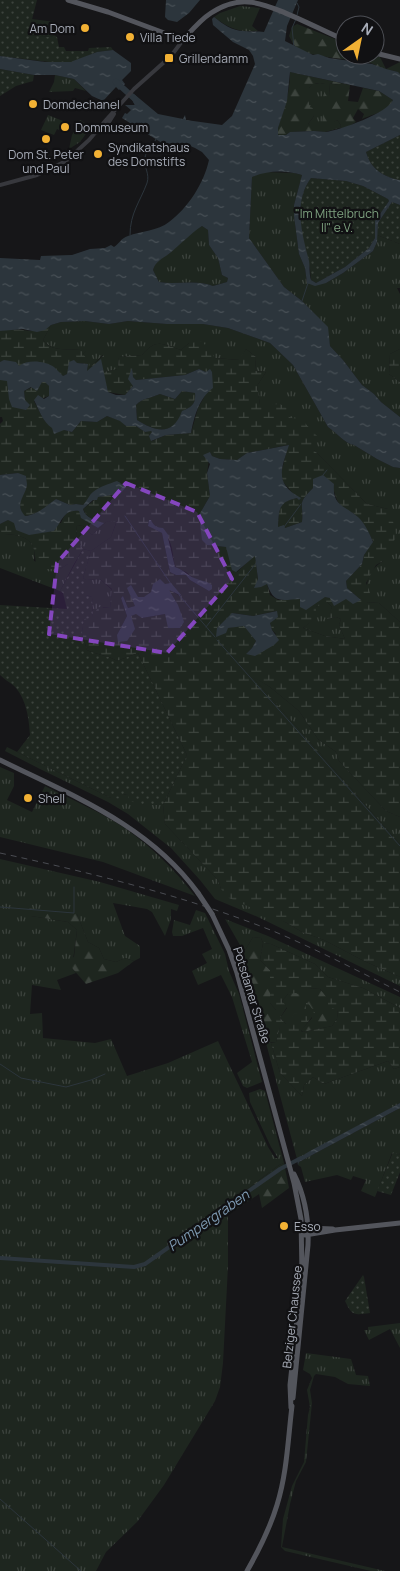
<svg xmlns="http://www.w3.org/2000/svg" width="400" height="1571" font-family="Manrope,sans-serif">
<defs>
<pattern id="grass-tufts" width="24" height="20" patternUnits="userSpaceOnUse" patternTransform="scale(1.25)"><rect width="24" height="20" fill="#1e261f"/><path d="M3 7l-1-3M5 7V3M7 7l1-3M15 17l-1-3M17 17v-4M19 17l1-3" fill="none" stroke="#3c433d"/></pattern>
<pattern id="forest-firs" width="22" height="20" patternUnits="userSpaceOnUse" patternTransform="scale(1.25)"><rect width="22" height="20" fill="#1e261f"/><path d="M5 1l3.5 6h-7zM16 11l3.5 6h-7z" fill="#3c433d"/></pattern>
<pattern id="wetland-marsh" width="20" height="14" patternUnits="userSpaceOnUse" patternTransform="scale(1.25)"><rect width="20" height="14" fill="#1e261f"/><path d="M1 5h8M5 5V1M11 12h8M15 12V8" fill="none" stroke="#3c433d"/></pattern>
<pattern id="park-dots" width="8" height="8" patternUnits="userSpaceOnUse" patternTransform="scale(1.25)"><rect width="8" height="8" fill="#1e261f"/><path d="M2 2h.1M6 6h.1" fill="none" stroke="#3c433d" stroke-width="1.8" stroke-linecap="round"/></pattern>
<pattern id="water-ripples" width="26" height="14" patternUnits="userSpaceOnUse" patternTransform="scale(1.25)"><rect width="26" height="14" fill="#2c353c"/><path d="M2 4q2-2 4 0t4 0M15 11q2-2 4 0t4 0" fill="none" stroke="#485056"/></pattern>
</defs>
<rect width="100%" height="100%" fill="#161618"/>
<path fill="url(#grass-tufts)" d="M240 6 260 8 252 26 258 31C237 32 231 29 214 17L220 13Z
M55 75 74 79 86 91 75 88 73 91 49 92 54 82Z
M320 83 326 84 325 96H329L330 83 338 85V100L333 122 337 120 341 125 340 128 325 132 314 131V127L308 124 314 116 309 107V88L313 84Z
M48 115 63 121 59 130 57 129 54 135 41 130Z
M80 120 91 127 80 142 69 149 72 135Z
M263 172 294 173 302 175 294 205V216L299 254 305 268 307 283H326L343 273 373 251 377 242V235L400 244V288H397L400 294V349L390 354 389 374 400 382V417L381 402 374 394 362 385 343 360 330 346 327 327 302 301 284 287 249 238 252 177Z
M202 226 208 230 209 245 218 258 222 275 228 278 227 282 213 286C197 279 177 285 159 282L153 270 155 264 159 260 170 253 188 235Z
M85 321 109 324 128 321 167 324H203L228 328 270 343 293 365 328 427C337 433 344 443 354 445L377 459 393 467 400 468V622L379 603 366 602C366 584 367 571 383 561L388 509 367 504 314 450V443L289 417 260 405 257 386 266 372 255 371 256 357 246 349 240 360 215 358 189 343 181 350C161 344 157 338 142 355L119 357 118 369 104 372 103 355 88 369 83 354 88 349C74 348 53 354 43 340L51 325 61 322Z
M117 520 111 537 91 551 83 549 76 536 77 525 83 526 92 535 106 522Z
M0 534C12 534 30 535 34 549 35 553 34 558 34 561L60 569 68 564H74L60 591 0 568Z
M100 579 112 590 110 608 103 607 93 618 92 597 86 595V580Z
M326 601 332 607 328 619 336 617 341 619 339 625 345 639 325 636 303 628 315 618 316 607Z
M251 675 270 687 299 711 318 739 336 752 339 761 386 811 400 817V844Z
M7 747 111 798 127 794 144 805H163L165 824 218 880 221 889 287 923 302 932 324 940 364 961 400 977V986L258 917 215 899 200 880 171 848 128 814 108 802 40 769 5 751Z
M0 767 14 773V786L7 800 32 812 45 786C72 800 101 812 126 829 153 848 175 870 195 896L103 862 0 837Z
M0 859 100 882 179 905 177 911 171 909V919L165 936 152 912 147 909 113 903 125 936 140 946V958L134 961 125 958 116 962 104 959 99 948 88 942 77 914 31 916 68 922 77 930 72 968 76 973 57 980 61 990 32 985 30 1014 42 1013 43 1038 95 1043 111 1039 127 1076 168 1063 218 1041 268 1147 275 1158H278L271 1147 250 1102 249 1093 260 1089 265 1091 284 1163 279 1165 222 1208 228 1215V1266L223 1363 220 1387 215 1401 164 1485 137 1522 106 1552 96 1571H0Z
M196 910 205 913 225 954 229 971 239 994 262 1082 247 1088 243 1086 237 1073 252 1062 232 997 221 975 198 985 192 971 207 963 202 954 212 949 203 928 182 936H173L172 932 174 920 190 925Z
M225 919 268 936 400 997V1008L363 988 328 977 315 964 271 944 263 943 261 938 253 937 244 952Z
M266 1043H271L280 1073 302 1096 304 1085 313 1077 324 1084 388 1061 394 1069 400 1067V1103L297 1159Z
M400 1108V1153L399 1155 392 1153 375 1197 361 1191 366 1180 353 1176 351 1180 337 1175 305 1182 301 1167 298 1165 299 1162Z
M400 1323V1348L390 1329 369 1340 364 1330H368V1327Z
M306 1353 351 1359 356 1375 368 1376 370 1386 348 1384 335 1377 316 1374 314 1376 310 1390 312 1403 306 1462 296 1481 290 1504 282 1547 385 1571H371L285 1551 281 1547 283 1519 292 1486 304 1462 308 1415 310 1407 307 1390 312 1378 310 1374 303 1370Z"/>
<path fill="url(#forest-firs)" d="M297 24 345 43V55H374L380 57 386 69 400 62V74C396 70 391 71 385 69 380 68 376 65 371 63 353 59 306 58 295 46 292 43 291 39 289 36L292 27Z
M290 72 350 85 348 101 358 102 363 88 379 91 393 100C388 112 373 114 362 119L364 114 358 109 353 118 356 122 346 128H340L341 125 337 120 334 122V125L332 128 327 127V124H322L324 106 338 100V85L330 83 329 97 324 96 325 84C318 82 314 83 309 88V107L313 108 314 116 308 124 314 126V131L290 132 286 135H278C277 127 280 122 282 115 287 101 290 87 290 72Z
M27 908 77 914 88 942 99 948 104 959 116 962 125 958 134 961 118 973 86 984 72 968 56 970 55 965 74 957 77 930 68 922 31 916Z
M253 937 261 938 263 943 260 960 270 970V1003L276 1010 280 1027 276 1042 266 1043 245 964 244 952Z
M309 988 320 989 338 1010 337 1019 332 1026 303 1032 301 1030 312 1018 306 1003V1016L286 1024 280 1018 287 1008 282 1001 288 994Z
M284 1163 289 1188 262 1208 259 1194 228 1215 222 1208 279 1165Z"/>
<path fill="url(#wetland-marsh)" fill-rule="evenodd" d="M51 325 43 340C52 354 75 348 89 349L83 354 90 363 89 368 104 355V372L118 369 119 357 142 355C157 338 161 344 181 350L189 343 202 341 215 358 239 360 246 349 256 357 255 371 266 372 257 386 260 405 280 404 287 408 289 417 302 420 318 437 314 443V450L367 504 388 509 395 527 396 537 383 561 376 565 366 583 370 592 366 602 379 603 400 622V817L386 811 339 761 336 752 318 739 299 711 270 687 253 677 400 844V977L364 961 324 940 302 932 287 923 229 898 221 889 218 880 165 824 163 805 187 755 138 653 117 661C108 655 97 655 87 650L82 633 84 618 93 617 98 607 110 608 112 589 100 579 86 580 83 578 91 551 111 537 117 521 106 522 92 535 83 526 77 525 76 536 83 549 74 564H68L60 569H39C34 561 36 558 34 550 31 535 12 534 0 534V524L8 520 15 523H61C65 513 68 510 79 511L82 518 98 528 103 523C95 520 86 518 83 509L98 497 120 494 92 493 87 501 83 505 76 504 70 505 56 499C46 507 37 515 24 516 16 505 22 496 27 485L18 473 0 475V424L3 421 2 417H0V380H7L25 400 24 391 45 381 49 386V396L34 401C47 426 44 425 72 432L81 421 97 422 107 416 121 421 126 426H136L145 432 150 430 152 432 149 436 152 441 166 435 191 433 198 408 207 392 206 372 199 369 185 375 136 380 133 377 132 369 133 386 125 395 108 392 103 373 87 371 88 364 77 363 67 374 63 376C51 367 34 370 19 366 13 364 7 359 0 362V331C21 325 34 338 51 325ZM288 445 281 474 283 482 297 498C277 502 279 510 278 527L285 528 302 522C304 502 296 505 313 488L334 491C340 515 350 506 360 520 365 526 369 534 373 541L364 555 362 564 346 581 347 588 361 600 325 597 278 600 270 595 267 584 258 580 255 555 237 572 226 547 207 545 199 515 210 496 207 473 210 452 212 456 220 459 237 460 247 453ZM149 520H151C154 528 164 530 168 538 173 546 173 558 175 567L186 572 209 591 190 580 186 575H176L170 572 162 533 148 526ZM153 584H165L180 596 168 589 170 593 165 614 142 618 136 613 131 616 117 635 127 616 121 598 123 596 128 608 135 606 139 597H145L151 592ZM327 602 332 607 327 619 336 617 341 619 339 625 345 639 325 636 303 628 316 618V607ZM276 611 270 623 272 630 276 634 247 653 252 648 256 641 244 625 228 628H217L233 613 253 616Z
M400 349V382L389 374 390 354Z
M182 391 195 393C196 404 192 407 183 411 173 436 156 432 137 420L136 405C142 398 151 398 160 394L175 399Z
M263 943 271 944 315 964 328 977 363 988 400 1008V1067L394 1069 388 1061 324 1084 313 1077 304 1085 302 1096 280 1073 271 1043 276 1042 280 1027 274 1022 276 1010 270 1003V970L260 960ZM309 988 320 989 328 999V1007L338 1010 337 1019 332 1026 303 1032 301 1031 315 1013 308 1003H306V1016L295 1013 286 1024 280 1018 287 1007 282 1001 288 994 296 993 304 998Z"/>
<path fill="url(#park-dots)" d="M0 0H37L28 35 51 37 54 35 57 37 59 47H64L66 51H88L89 48 111 47 113 50 97 52 73 62 57 63 0 56Z
M0 69 34 75 33 81 16 86 0 96Z
M400 135V180C383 177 371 169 366 152Z
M311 178 346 181 363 186 388 199 389 201 375 221V238L369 248 345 267 316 283 311 280C310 275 311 270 309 265 302 237 292 203 311 178Z
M392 202 400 205V244L377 235 378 223Z
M83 549 91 551 83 578 86 580V595L92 597 93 618 84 619 82 633 87 650C97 655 108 655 117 661L138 653 187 755 163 805H144L130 801 127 794 123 795V799L111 798 17 752 30 735C29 718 26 697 13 685 9 682 4 679 0 675V605L67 609 63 593 60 591Z
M393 1152 399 1155 400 1153V1172L391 1195 377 1191Z
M363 1275 364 1277 370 1313C354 1315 352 1316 345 1301Z"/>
<path fill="#1e261f" d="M32 19 56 22 54 35 51 37 27 35Z"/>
<path fill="url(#water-ripples)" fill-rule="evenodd" d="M166 0H200L189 13 177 22 168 20 165 17Z
M278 0H298L287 26 285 41 313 55 318 54 329 58 372 64 386 69 398 72 400 74V135L366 152C371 169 383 177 400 180V205L392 202 378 223 377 242 373 251 343 273 326 283 315 286 307 283 305 268 299 254 294 216V205L302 175C286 170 268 170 252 177L249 238 284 287 302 301 328 327 330 346 343 360 362 385 374 394 381 402 400 417V468L393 467 377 459 354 445C344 443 337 433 328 427L293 365 270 343 228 328 203 324H167L128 321 109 324 85 321 61 322 51 325 45 330 37 332 23 329 0 331V258L40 260 41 256 72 255 90 249 105 248 111 245 114 247C119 244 121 238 128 236 141 231 158 231 169 222 188 208 204 183 209 160L202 152 195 148 188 145 162 143 122 118 125 113 127 114 131 110 125 105H135L131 98 134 94 158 114 183 119 185 115 186 120 222 125 232 116 255 64 253 56 249 50 233 42 213 25 212 19 214 17C223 24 232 31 244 31 251 32 257 31 264 32ZM290 72 379 91 393 100C388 113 340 130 326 132 322 132 318 131 314 131 306 131 298 132 290 132L286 135H278V128L287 101ZM311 178 346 181 363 186 388 199 389 201 375 221V238L369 248 345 267 316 283 311 280C309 274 310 267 309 261 302 234 293 202 311 178ZM202 226 208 230 209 245 218 258 222 275 228 278 227 282 213 286C197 279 177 285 159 282L153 270C156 260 163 259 170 253 181 244 190 234 202 226Z
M113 50 131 63V71L122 80 125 84 119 90 116 87 103 101 92 96 74 79 55 75H34L0 69V56L45 62H72L73 61 97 52Z
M101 359 108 392 116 395H125L133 386 128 379 132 368 133 377 136 380 185 375 199 369 206 372 210 369 212 372 213 388C199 398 194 417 191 433L166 435 151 441 149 436 152 432 151 431 145 432 136 426H126L120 421 107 416 97 422 81 421 72 432 64 430 54 434 52 428C43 422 39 410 34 400L38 395 44 399 49 396V386L45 382H42L37 391 31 387 24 391 25 400 30 405 26 410 12 407 9 399 7 381 0 380V362L4 360 16 362 19 366C28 359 45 361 54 367 57 370 60 373 63 376L67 374 69 362 74 360 77 363 88 364 87 371ZM182 391 195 393C196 404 192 407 182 411 173 436 156 432 137 420L136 405C142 398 151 398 160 394L175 399Z
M289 445C281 470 274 483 301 498L299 500 297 498C278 502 279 510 278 527L284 525 285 528 302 522C304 502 296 505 313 488V479L323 475 334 484C332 506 344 505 358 517 364 522 370 534 373 542L364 555 362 564 346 581 347 588 361 600 353 604 346 599 334 606 330 598 325 597 306 610 300 607V599C281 600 274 604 267 584L261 587 254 588 258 579 255 556 236 572 232 570 226 547 207 545 202 540 199 515 210 496 207 473 210 464 203 455 210 452 212 456 220 459 237 460 247 453Z
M18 473 26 476C26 479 27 482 27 485 25 497 14 504 25 516 37 515 46 506 56 499L70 505 76 504 83 505C87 501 89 495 93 492 100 486 109 484 117 481L126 487 120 494 98 497 97 500H93L83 509C85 518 95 520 104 523L98 528 81 518 79 511C64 509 62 521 54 531L29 535 16 530 14 523 8 520 0 524V475Z
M149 520H151C153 525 157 528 163 528L169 536 168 538 175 567C184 570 189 577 197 579 204 582 205 580 212 585V589L209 591 190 580 186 575H176L170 572 162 533 148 526Z
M160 579 165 584 171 583 182 596 169 590 178 605 184 622 180 628H168L165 614 142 618 136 614 131 616 135 629 127 641 118 642 117 635 127 616 121 598 123 596 128 608 135 606 127 588 131 585 138 597H144L151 592 153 584Z
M277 611 278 617 270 623 272 630 279 640 274 645 255 656 246 654 252 648 256 641 244 626 228 628 226 633 216 637 217 628 232 613 253 616Z
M400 1103V1108L299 1162 298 1165 297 1159 310 1151Z"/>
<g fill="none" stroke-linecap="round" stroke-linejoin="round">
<path stroke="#2c353c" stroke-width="1" d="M297 3 299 7 297 15
M294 47 292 28 296 19
M130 235C130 213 140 202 147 183 150 174 144 168 145 159 145 150 153 146 156 139
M302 301 308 283
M323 475 327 470
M125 516 171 584
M284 527 301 504
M179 595 215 637
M206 627 257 562
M217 640 400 846
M0 907 74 913V887
M0 1064 21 1078 66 1087 91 1080 105 1074
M0 1499 81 1571"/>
<path stroke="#2c353c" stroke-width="4" d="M0 1258 134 1267 145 1264 280 1169 301 1158"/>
<path stroke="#2c353c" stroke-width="6" d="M116 82 135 99 137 103"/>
<path stroke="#37383d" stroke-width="4" d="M100 129 109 122 114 114
M0 185 37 175 66 161 89 140 106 120 134 89 171 56 183 40"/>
<path stroke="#53555c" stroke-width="5" d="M68 0 108 12 183 40C192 30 200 20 211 13 222 6 235 1 248 2 272 3 320 30 345 40
M375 53 400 59
M0 760C73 796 149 825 198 893
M212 914 229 950 237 973 294 1183 301 1219 302 1272 290 1385 291 1408
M307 1228 333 1229
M305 1235 335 1230 400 1223
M293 1398 308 1245C309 1221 305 1196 294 1174
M247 1571C259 1550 270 1528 277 1505 287 1473 288 1439 292 1406"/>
<path stroke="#4a4c52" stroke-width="1" stroke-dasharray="6 5" stroke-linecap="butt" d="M0 853C92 873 185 896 273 931 316 949 358 971 400 992"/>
<path stroke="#53555c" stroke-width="5" d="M198 893 212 914"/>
</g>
<path fill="#8446be" fill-opacity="0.2" stroke="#8446be" stroke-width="4" stroke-dasharray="10 6" stroke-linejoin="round" d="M126 483 197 512 232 579 167 653 49 634 57 563Z"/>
<g fill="#f2b134" stroke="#111113" stroke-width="2">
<circle cx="85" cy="28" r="5"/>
<circle cx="130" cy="37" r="5"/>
<rect x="164" y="53" width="10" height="10" rx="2.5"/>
<circle cx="33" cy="104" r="5"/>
<circle cx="65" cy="127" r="5"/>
<circle cx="46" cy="139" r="5"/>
<circle cx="98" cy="154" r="5"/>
<circle cx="28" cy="798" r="5"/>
<circle cx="284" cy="1226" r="5"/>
</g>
<g text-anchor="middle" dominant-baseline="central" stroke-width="4.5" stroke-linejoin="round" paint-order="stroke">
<g font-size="12" fill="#a8adb8" stroke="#111113" text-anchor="start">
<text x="75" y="28" text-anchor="end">Am Dom</text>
<text x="140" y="37">Villa Tiede</text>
<text x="179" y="58">Grillendamm</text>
<text x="43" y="104">Domdechanel</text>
<text x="75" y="127">Dommuseum</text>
<text x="108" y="147">Syndikatshaus<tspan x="108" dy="14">des Domstifts</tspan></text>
<text x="46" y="154" text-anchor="middle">Dom St. Peter<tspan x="46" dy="14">und Paul</tspan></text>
<text x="38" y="798">Shell</text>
<text x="294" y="1226">Esso</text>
</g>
<g font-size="12" fill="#7fa381" stroke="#111113">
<text x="337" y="213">"Im Mittelbruch<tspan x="337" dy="14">II" e.V.</tspan></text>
</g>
<g font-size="12" fill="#a8adb8" stroke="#111113">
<text transform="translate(252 995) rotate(73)">Potsdamer Straße</text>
<text transform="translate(292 1317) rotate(-84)">Belziger Chaussee</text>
</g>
<g font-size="14" font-style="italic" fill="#7f9bb3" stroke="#111113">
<text transform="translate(208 1220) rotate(-35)">Pumpergraben</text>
</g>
</g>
<g transform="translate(360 40) rotate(33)"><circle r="24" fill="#111113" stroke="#4d4f55"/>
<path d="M0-4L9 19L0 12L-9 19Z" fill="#f2b134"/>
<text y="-8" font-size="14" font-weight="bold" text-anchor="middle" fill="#a8adb8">N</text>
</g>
</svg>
